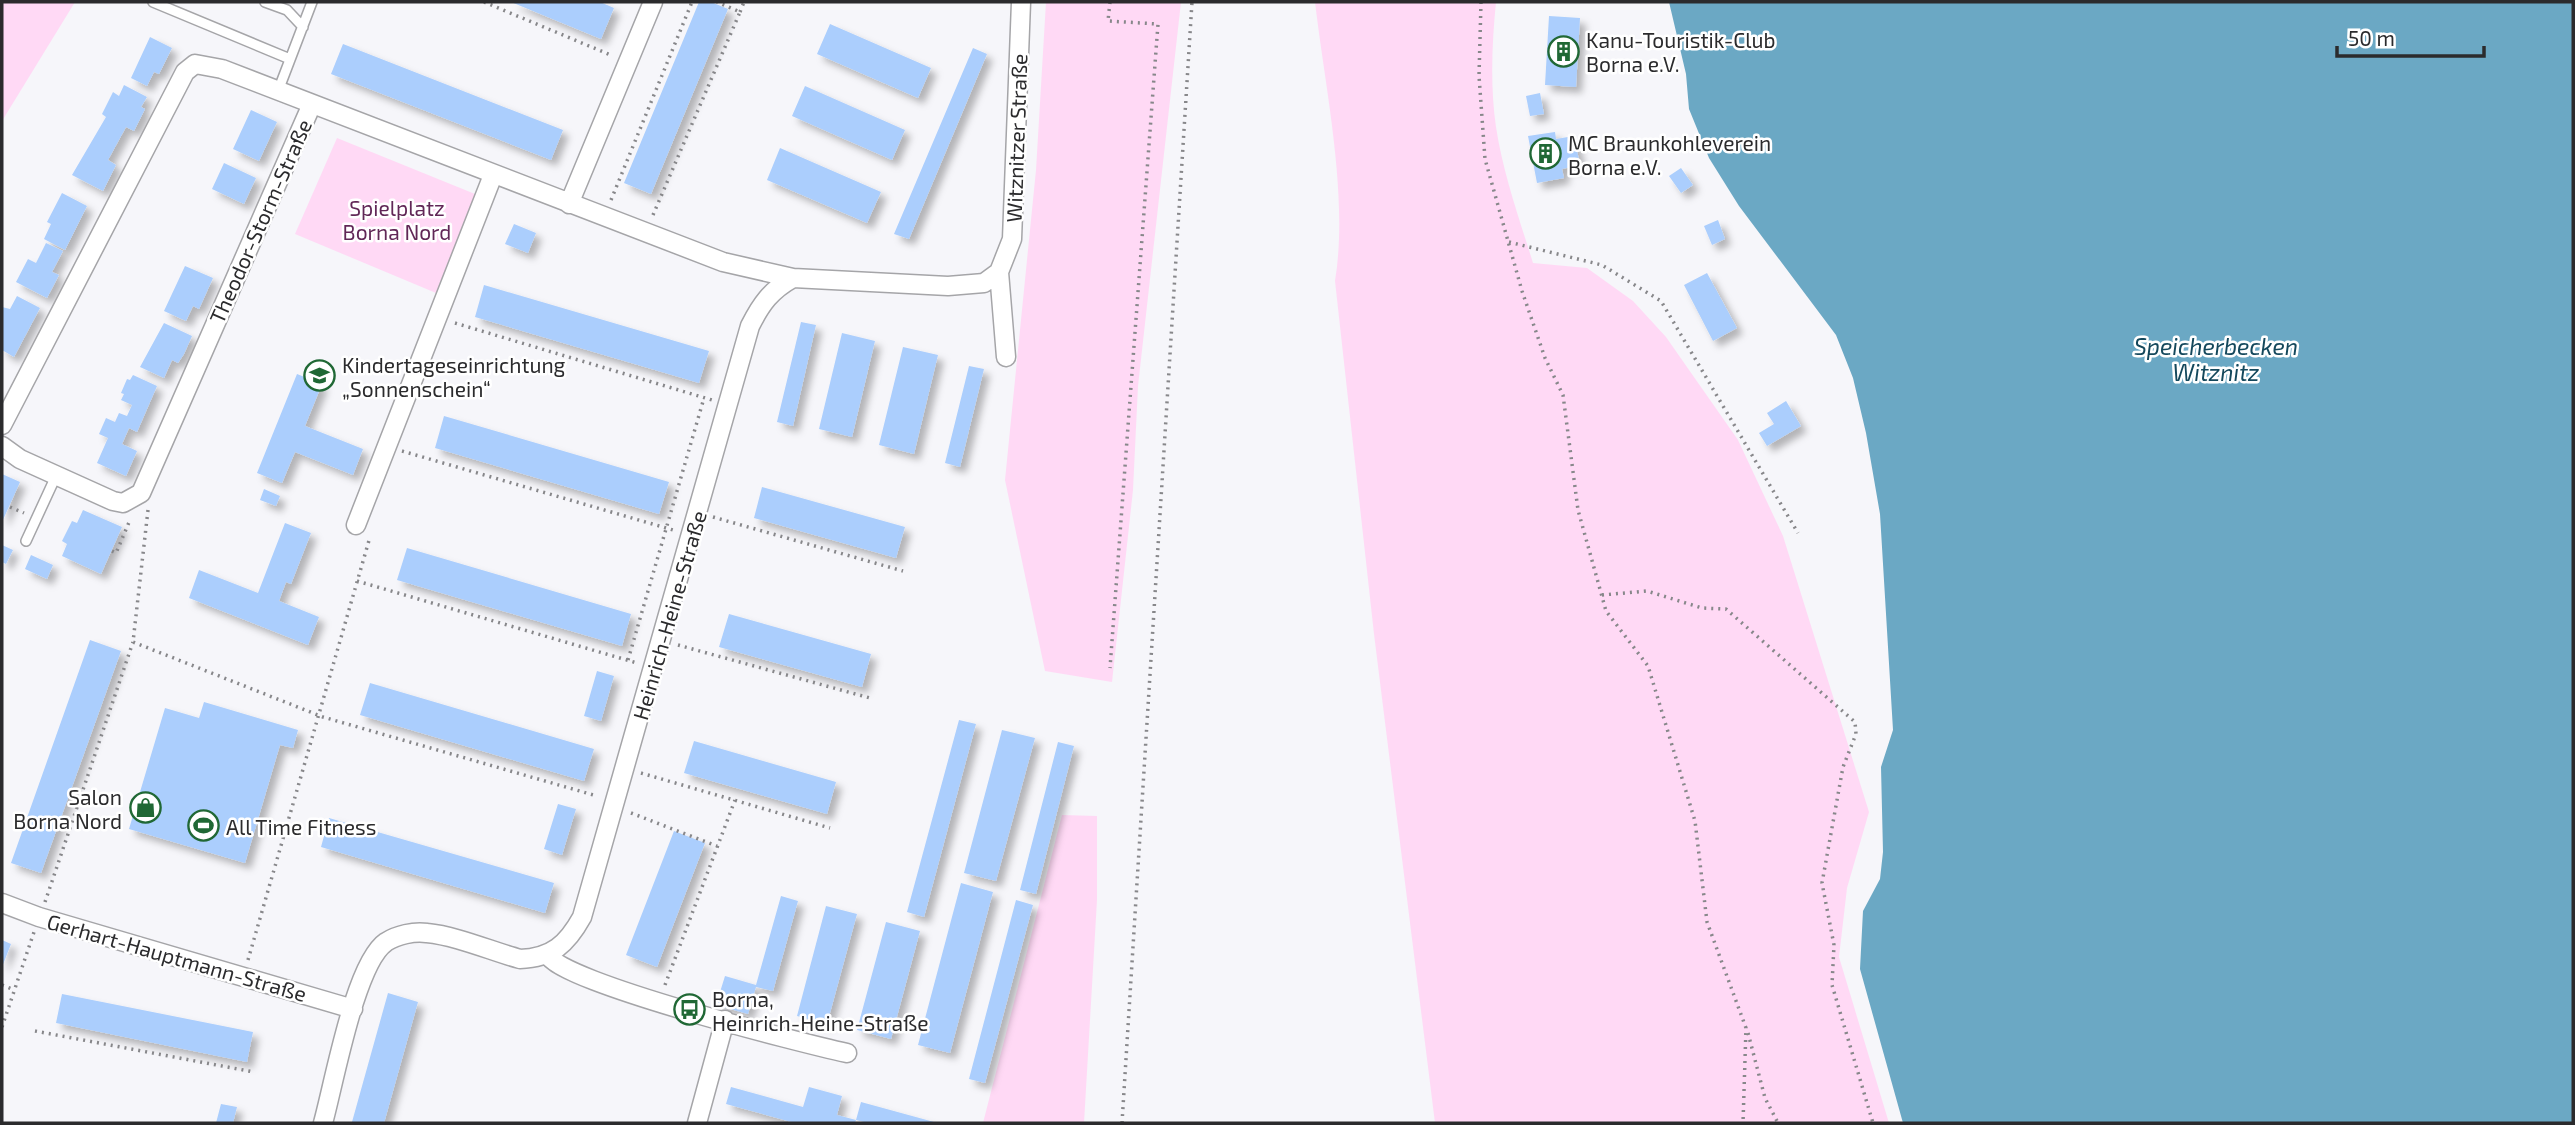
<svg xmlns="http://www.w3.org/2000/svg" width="2575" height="1125" font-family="'Exo 2',sans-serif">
<defs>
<filter id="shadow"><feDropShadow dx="6" dy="6" stdDeviation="3.5" flood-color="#0004"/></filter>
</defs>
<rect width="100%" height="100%" fill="#f6f6fa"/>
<path fill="#ffd9f5" d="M2 2H75L2 121Z
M1046 2H1181L1138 386 1133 490 1112 682 1045 671 1005 480 1036 170Z
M1315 2H1496C1492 42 1490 86 1496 127 1503 173 1519 218 1533 263L1587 268 1633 301 1666 337 1738 440 1783 536 1869 812 1847 888 1839 957 1889 1123H1435L1374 634 1335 281C1349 196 1325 88 1315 2Z
M337 138 475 194 436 293 295 234Z
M1062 815 1097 816V900L1084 1123H983Z"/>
<path fill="#6ba8c4" d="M1669 2H2573V1123H1903L1860 969 1863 911 1880 879 1883 852 1881 767 1893 730 1880 514 1866 433 1853 378 1836 335 1739 206 1709 158 1689 109 1686 74Z"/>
<path fill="#abcefd" filter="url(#shadow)" d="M511 2H600L614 8 601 39Z
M699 2H711L728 9 651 194 624 183Z
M1549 16 1580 18 1576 87 1545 85Z
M830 24 931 68 918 98 817 54Z
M150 37 172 48 159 74 154 72 147 86 131 78Z
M343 44 563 130 551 160 331 74Z
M973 48 987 54 909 239 894 234Z
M124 85 147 97 141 107 145 109 134 131 126 127 108 160 116 165 103 191 72 175 106 117 102 114 113 92 119 96Z
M805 86 905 130 892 160 792 116Z
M1540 93 1544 114 1530 116 1526 96Z
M251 110 277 122 259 161 233 149Z
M1555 132 1556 139 1574 136 1580 165 1562 169 1564 178 1537 183 1528 136Z
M780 148 881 192 867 223 767 180Z
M224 163 256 178 244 204 212 189Z
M1681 168 1693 185 1681 193 1669 176Z
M62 193 87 206 65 250 44 239 51 224 47 222Z
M1718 220 1725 239 1712 245 1704 226Z
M514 224 536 233 528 253 505 244Z
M46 243 63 251 52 272 59 275 47 298 16 282 28 259 36 263Z
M185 266 213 278 199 309 193 306 186 321 164 311Z
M1707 273 1737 328 1713 341 1684 285Z
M484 285 709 351 699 383 475 317Z
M17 296 40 308 14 357 2 350V307L10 309Z
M801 322 816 325 793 426 777 422Z
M164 323 192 336 184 354 178 363 172 360 164 378 140 367Z
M842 333 875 341 852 437 819 429Z
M903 347 938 355 914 454 879 445Z
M969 366 984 369 960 467 945 463Z
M297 374 322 384 305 426 363 449 353 475 295 452 282 483 257 473Z
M133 375 157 386 137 432 129 428 122 444 137 451 126 476 97 463 108 438 99 434 106 418 115 422 119 413 127 416 132 405 121 400 124 394 121 393 127 379 130 380Z
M1786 401 1801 426 1767 446 1759 433 1774 424 1767 413Z
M444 416 669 482 659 514 435 448Z
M2 474 20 482 2 522Z
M762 487 905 527 896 558 754 518Z
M264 489 280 496 276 506 260 500Z
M83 510 122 527 101 574 62 556 67 544 62 541 72 521 77 523Z
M285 523 311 533 291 584 286 582 279 601 319 617 308 645 189 598 199 570 258 593Z
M2 545 13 550 6 564 2 562Z
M407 548 631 614 622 646 397 580Z
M31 555 53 565 47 579 25 569Z
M729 614 871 654 862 687 719 647Z
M90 640 121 651 41 873 11 863Z
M597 671 614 676 601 721 584 716Z
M370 683 594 749 584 781 360 715Z
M204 702 298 730 293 748 280 745 245 863 129 829 165 708 199 718Z
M959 720 976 724 924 917 907 912Z
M1002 730 1035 738 996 881 964 873Z
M694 741 836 782 827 814 684 773Z
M1058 742 1074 746 1036 894 1020 890Z
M558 804 576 809 562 855 544 849Z
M329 818 554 883 545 913 321 847Z
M674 831 705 843 657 967 626 955Z
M961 883 993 892 950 1053 918 1045Z
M781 896 798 901 773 991 756 987 748 1014 716 1005 725 976 756 985Z
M1016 900 1033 905 985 1083 969 1079Z
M826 906 857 914 827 1024 797 1016Z
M886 922 920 931 891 1039 857 1030Z
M2 940 11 944 2 967Z
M388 993 418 1002 384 1123H356L352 1122Z
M62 994 253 1032 247 1062 56 1023Z
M731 1087 803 1107 809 1087 842 1096 837 1115 856 1120 855 1123H795L726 1104Z
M861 1102 934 1122V1123H868L856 1120Z
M221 1104 237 1107 233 1123H216Z"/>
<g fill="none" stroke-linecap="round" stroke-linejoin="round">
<defs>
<path id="lane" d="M153 2 290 59
M265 2 287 10 303 27
M278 91 312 2
M26 541 56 476"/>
<path id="street" d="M569 204 653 2
M999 272 1006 357
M2 425 185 72 195 64 222 69 723 262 793 278 948 286 984 283 999 272 1012 239 1021 2
M2 446 20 459 113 501 123 503 141 493 312 104
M356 525 493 175
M2 903 39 917 353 1009
M548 955C560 982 805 1044 847 1053
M323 1123C334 1084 355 963 386 942 397 935 414 931 427 933 457 936 491 951 520 959 552 958 567 944 582 917L750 326C761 304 771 290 793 278
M697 1123 725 1020"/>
</defs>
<use href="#lane" stroke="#a5a5a8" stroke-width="12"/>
<use href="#street" stroke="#a5a5a8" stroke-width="21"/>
<path stroke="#87878a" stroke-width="3.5" stroke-dasharray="2 5" stroke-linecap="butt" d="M484 2 613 56
M1110 2 1108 21 1158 24 1110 668
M1481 2 1479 76 1485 159 1522 291 1545 358 1563 395 1578 510 1606 611 1648 666 1695 821 1707 922 1746 1028 1743 1123
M740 12 744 2
M611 200 692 2
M653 215 740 12 717 2
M1509 242 1602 265 1661 301 1798 533
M455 323 712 400
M402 451 673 530
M10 507 24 513
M148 510 133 642 323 717 597 796
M713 517 903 571
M112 551 116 553 130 520
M357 581 637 663
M1602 595 1647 591 1702 608 1726 609 1855 722 1856 734 1843 767 1822 883 1834 945 1832 985 1873 1123
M678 645 870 698
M628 660 704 398
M641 773 830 828
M631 813 717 846
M45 902 133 642
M248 960 370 537
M2 985 12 989
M665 985 735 800
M2 1027 34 932
M35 1031 254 1072
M1748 1033 1765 1098 1778 1123
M1122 1123 1192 2"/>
<use href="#lane" stroke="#fff" stroke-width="9"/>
<use href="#street" stroke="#fff" stroke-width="18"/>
</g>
<defs>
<symbol id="building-ring" viewBox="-11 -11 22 22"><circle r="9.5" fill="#fff" stroke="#206835" stroke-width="1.5"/><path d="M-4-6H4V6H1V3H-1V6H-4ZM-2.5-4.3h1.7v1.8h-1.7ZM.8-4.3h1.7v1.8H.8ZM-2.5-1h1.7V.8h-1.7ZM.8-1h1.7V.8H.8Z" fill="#206835"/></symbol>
<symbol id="school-ring" viewBox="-11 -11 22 22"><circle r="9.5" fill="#fff" stroke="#206835" stroke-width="1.5"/><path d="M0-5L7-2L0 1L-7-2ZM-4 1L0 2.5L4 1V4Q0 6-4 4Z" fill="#206835"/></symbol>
<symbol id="shop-ring" viewBox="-11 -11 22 22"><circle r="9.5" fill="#fff" stroke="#206835" stroke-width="1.5"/><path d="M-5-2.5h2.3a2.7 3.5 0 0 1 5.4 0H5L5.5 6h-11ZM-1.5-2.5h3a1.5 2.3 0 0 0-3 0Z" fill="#206835"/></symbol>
<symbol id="stadium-ring" viewBox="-11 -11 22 22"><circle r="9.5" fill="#fff" stroke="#206835" stroke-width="1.5"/><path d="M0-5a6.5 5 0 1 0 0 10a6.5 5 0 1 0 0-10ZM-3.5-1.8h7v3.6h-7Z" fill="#206835"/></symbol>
<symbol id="bus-ring" viewBox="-11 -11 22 22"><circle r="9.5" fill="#fff" stroke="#206835" stroke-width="1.5"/><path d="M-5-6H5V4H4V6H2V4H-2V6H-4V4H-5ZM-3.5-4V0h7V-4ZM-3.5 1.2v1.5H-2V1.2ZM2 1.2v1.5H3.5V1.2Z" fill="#206835"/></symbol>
</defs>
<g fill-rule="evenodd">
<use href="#building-ring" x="1546" y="34" width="35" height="35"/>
<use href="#building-ring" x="1528" y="136" width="35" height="35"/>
<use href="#school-ring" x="302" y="358" width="35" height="35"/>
<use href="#shop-ring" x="128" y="790" width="35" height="35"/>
<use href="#stadium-ring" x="186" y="808" width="35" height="35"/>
<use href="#bus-ring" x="672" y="992" width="35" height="35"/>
</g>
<g text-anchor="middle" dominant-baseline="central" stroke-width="5" stroke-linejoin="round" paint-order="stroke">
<g font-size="21" fill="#2b2b2d" stroke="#fff" text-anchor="start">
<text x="1586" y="39">Kanu-Touristik-Club<tspan x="1586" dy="24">Borna e.V.</tspan></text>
<text x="1568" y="142">MC Braunkohleverein<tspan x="1568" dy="24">Borna e.V.</tspan></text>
<text x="342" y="364">Kindertageseinrichtung<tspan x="342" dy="24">„Sonnenschein“</tspan></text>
<text x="122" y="796" text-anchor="end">Salon<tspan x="122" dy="24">Borna Nord</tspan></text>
<text x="226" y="826">All Time Fitness</text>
<text x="712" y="998">Borna,<tspan x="712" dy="24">Heinrich-Heine-Straße</tspan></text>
</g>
<g font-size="21" fill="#2b2b2d" stroke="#fff">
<text transform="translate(1016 138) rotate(-88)">Witznitzer Straße</text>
<text transform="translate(260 221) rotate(-66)">Theodor-Storm-Straße</text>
<text transform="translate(669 615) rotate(-74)">Heinrich-Heine-Straße</text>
<text transform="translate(177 957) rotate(16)">Gerhart-Hauptmann-Straße</text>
</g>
<g font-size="21" fill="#612757" stroke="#fff">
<text x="397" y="207">Spielplatz<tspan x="397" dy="24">Borna Nord</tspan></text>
</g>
<g font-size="23" font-style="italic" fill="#14485c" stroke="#fff">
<text x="2216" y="346">Speicherbecken<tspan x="2216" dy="26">Witznitz</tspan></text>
</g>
</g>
<rect width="2575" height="1125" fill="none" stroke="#2b2b2d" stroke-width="7"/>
<path d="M2337 46v10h147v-10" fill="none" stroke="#2b2b2d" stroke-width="3.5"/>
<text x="2348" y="46" font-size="21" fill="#2b2b2d" stroke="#ffffff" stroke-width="5" paint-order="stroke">50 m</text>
</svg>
